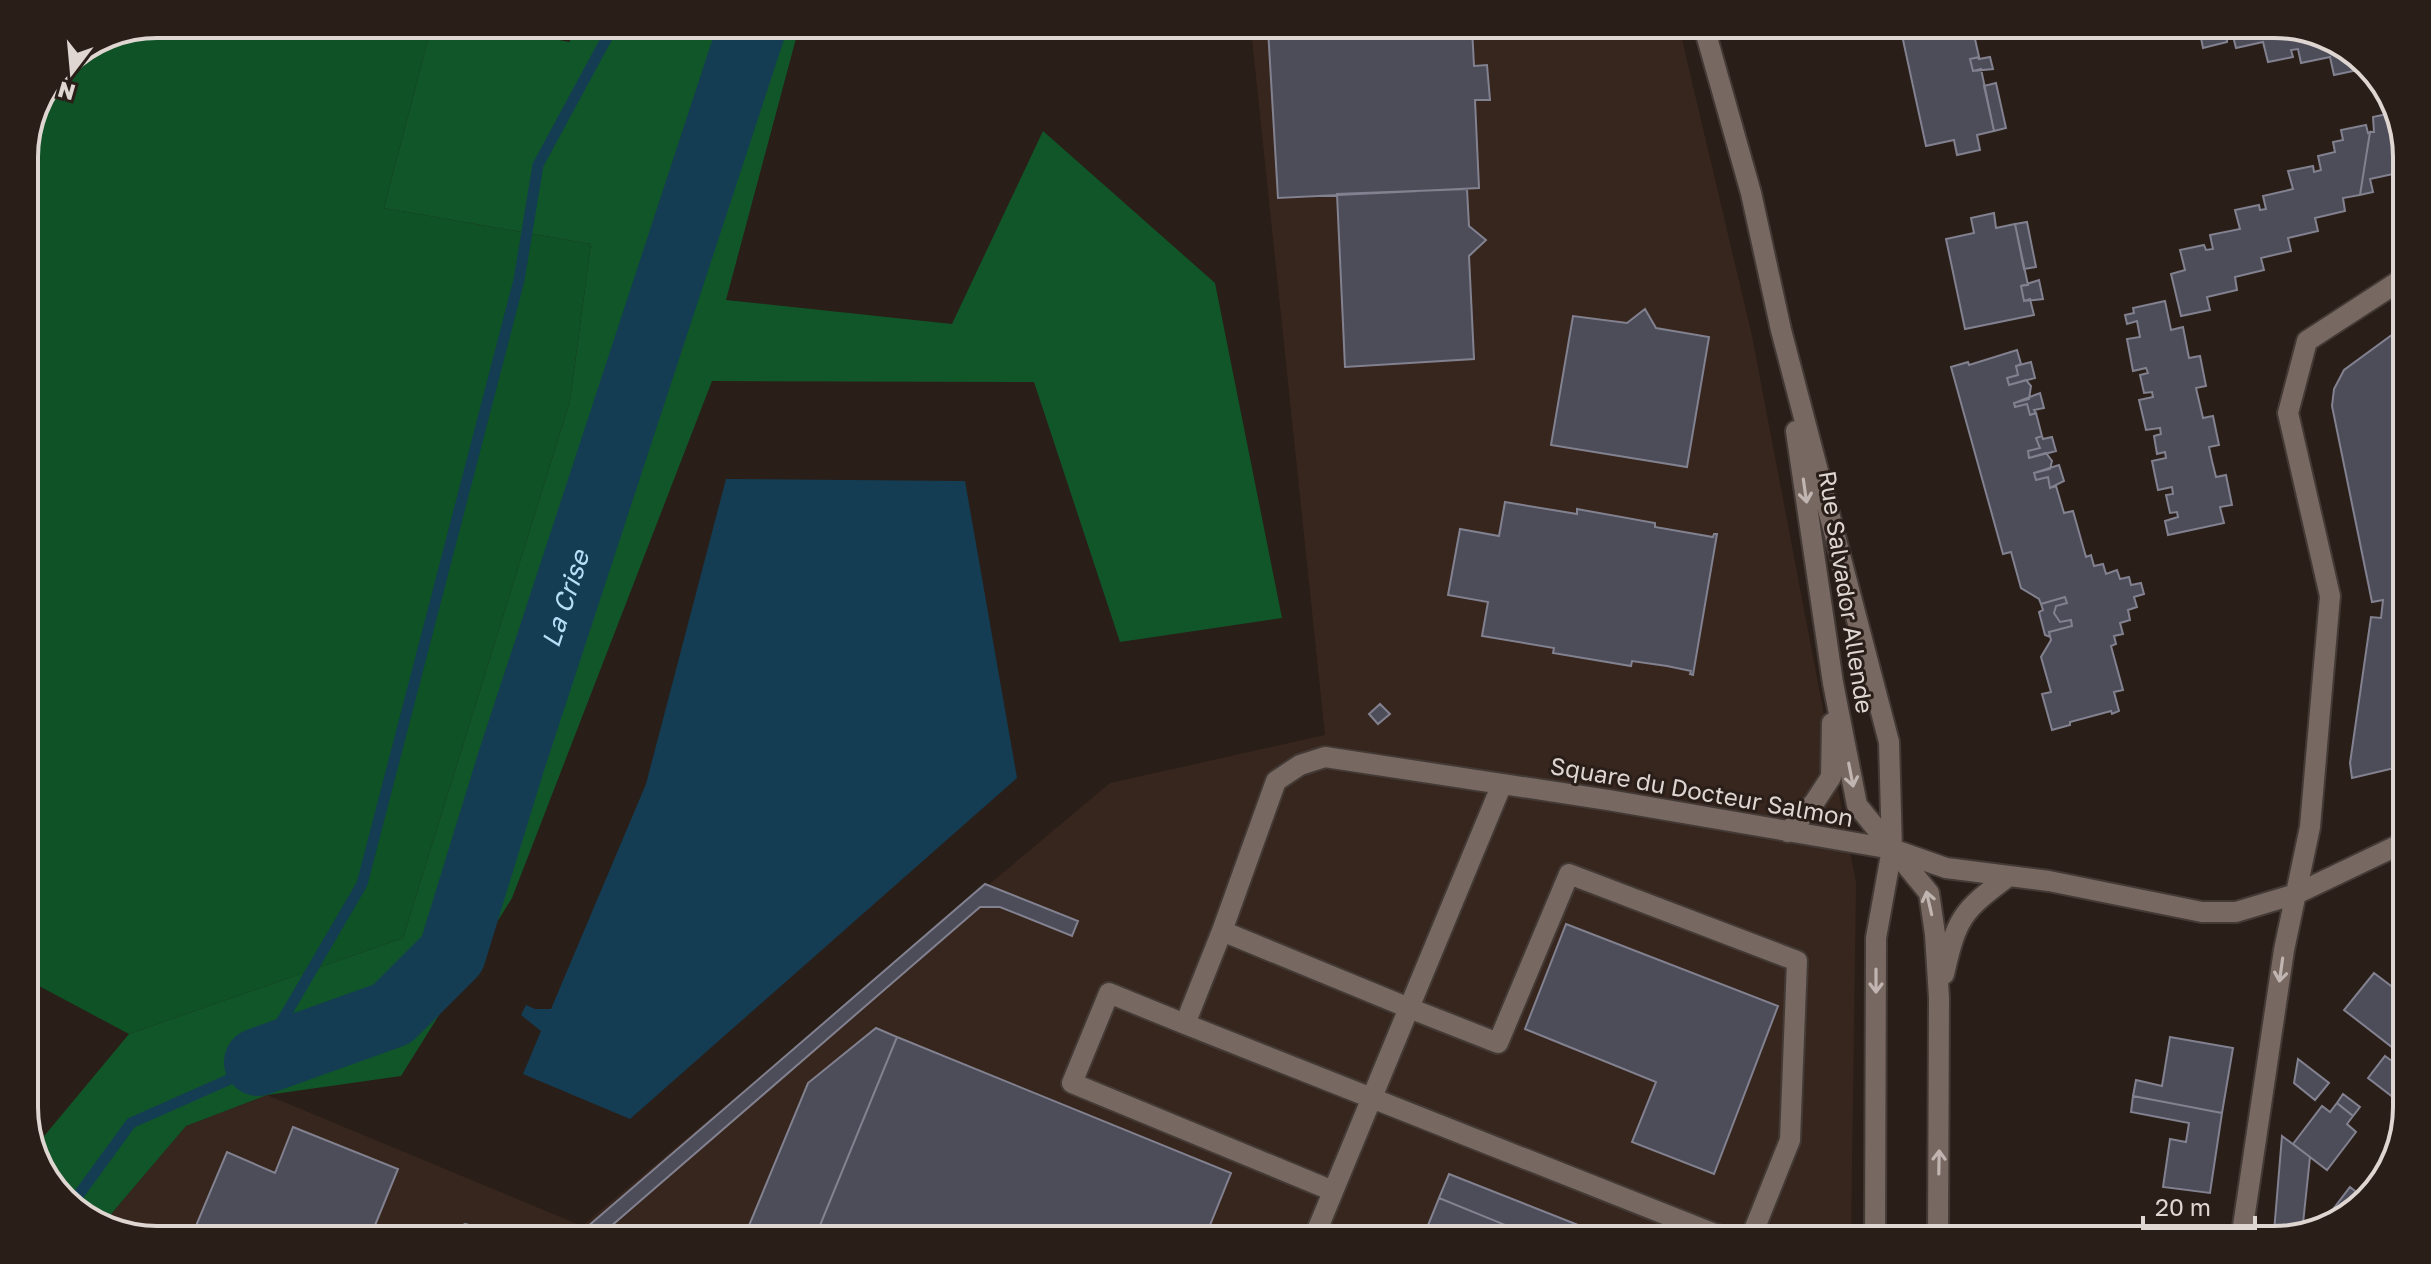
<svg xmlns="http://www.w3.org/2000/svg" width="2431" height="1264" font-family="'Golos Text',sans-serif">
<rect width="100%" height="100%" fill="#2a1e18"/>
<path fill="#37261e" d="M1679 27 1752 336 1856 883 1851 1240H157L100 1227 186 1126 267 1095 582 1226 1110 783 1325 735 1251 29Z"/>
<path fill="#0e5226" d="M430 32 384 208 591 244 570 401 403 938 129 1034 24 978V149L63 63 106 34Z"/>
<path fill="#115629" d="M798 31 726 300 952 324 1043 131 1215 283 1282 618 1120 642 1034 382 712 381 512 898 401 1076 267 1095 186 1126 100 1227 98 1226 46 1181 35 1147 129 1034 403 938 570 401 591 244 384 208 430 32H522L569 42 576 32Z"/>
<path fill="#143d53" d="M726 479 965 481 1017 778 630 1119 523 1074 541 1031 521 1015 526 1005 535 1009H551L646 784Z"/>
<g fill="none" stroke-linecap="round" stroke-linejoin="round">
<path stroke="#143d53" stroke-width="11" d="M72 1204 131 1123 237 1076 258 1062 362 884 519 280 538 165 610 32"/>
<path stroke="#143d53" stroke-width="68" id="s1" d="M258 1062 392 1014 452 954 511 762 751 31"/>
</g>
<path fill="#4d4c59" stroke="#828190" stroke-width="2" d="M2184 24H2274L2333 38 2360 61 2357 62 2358 70 2334 75 2330 57 2301 63 2298 49 2291 50 2293 57 2268 62 2263 42 2236 48 2233 36 2227 37V42L2203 48 2199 28 2186 31Z
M1964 25 1965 32 1973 30 1979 57 1970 59 1973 71 1981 69 1994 131 1977 135 1980 150 1957 155 1954 140 1926 146 1900 26Z
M2085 25H2117L2118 28 2087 35Z
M1472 28 1474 66 1487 65 1490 100H1475L1479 188 1278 198 1268 29Z
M1979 57V59L1990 57 1993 69 1973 71 1970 59Z
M1996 83 2006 128 1994 131 1984 86Z
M2387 114 2393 140 2403 138 2407 149V171L2370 179 2373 192 2360 195 2370 132H2374L2373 117Z
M2366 125 2368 133 2370 132 2360 195 2343 198 2345 211 2315 218 2318 231 2288 238 2291 251 2261 258 2264 270 2235 277 2237 290 2207 297 2210 310 2181 316 2171 274 2185 270 2180 250 2204 245 2206 250 2213 249 2210 235 2240 229 2235 210 2259 205 2260 210 2266 209 2263 196 2293 189 2288 171 2313 166 2314 172 2321 170 2318 156 2335 152 2333 142 2343 140 2341 130Z
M1467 189 1469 226 1486 240 1469 256 1474 359 1345 367 1337 194Z
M1994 213 1996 228 2015 224 2028 285 2021 286 2024 301 2030 299 2034 315 1965 329 1946 239 1974 233 1971 218Z
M2027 222 2036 267 2024 269 2015 224Z
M2039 280 2043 299 2024 301 2021 286Z
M2165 301 2171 330 2183 327 2189 358 2200 356 2206 386 2196 388 2203 418 2213 416 2219 445 2209 447 2212 461 2216 477 2226 475 2232 505 2220 507 2224 523 2168 535 2165 521 2178 517 2177 512 2170 513 2166 495 2173 494 2172 487 2158 490 2152 461 2166 458 2165 452 2157 454 2154 436 2161 434 2160 428 2146 430 2139 400 2153 397 2152 392 2144 393 2140 375 2148 373 2146 368 2133 371 2127 339 2140 337 2137 321 2127 324 2125 315 2134 313 2133 308Z
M1645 309 1656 328 1709 337 1687 467 1551 445 1573 316 1627 323Z
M2400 329 2407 361V762L2400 761 2399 767 2352 778 2350 763 2371 617 2381 618 2383 600 2372 602 2332 406 2334 389 2344 370Z
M2017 350 2021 364 2016 366 2018 375 2007 378 2009 385 2026 380 2031 386 2029 399 2014 403 2015 407 2027 404 2030 415 2036 413 2042 436 2036 438 2040 448 2028 451 2029 458 2046 453 2052 461 2050 469 2034 473 2036 480 2048 477 2050 488 2056 486 2064 513 2073 511 2086 557 2091 555 2094 566 2103 564 2106 574 2117 570 2120 579 2129 577 2131 585 2141 583 2144 594 2134 597 2137 607 2128 610 2130 620 2120 623 2123 634 2114 636 2116 644 2111 646 2123 690 2114 692 2119 711 2112 714 2111 711 2070 722V725L2052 730 2042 694 2051 692 2041 657 2051 640 2049 632 2072 626 2071 620 2060 622 2054 613 2056 606 2067 603 2065 597 2041 604 2039 599 2021 588 2011 552 2003 554 1951 367 1968 362 1969 365Z
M2031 362 2035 378 2009 385 2007 378 2018 375 2016 366Z
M2040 393 2044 408 2034 410 2036 413 2030 415 2027 404 2015 407 2014 403Z
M2042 436 2043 439 2052 437 2056 451 2029 458 2028 451 2040 448 2036 438Z
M2059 465 2064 481 2050 488 2048 477 2036 480 2034 473Z
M1505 502 1577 514V509L1655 523V527L1713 537 1714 534H1717L1693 675 1690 674 1691 671 1667 666 1632 661 1631 666 1553 653 1554 648 1482 636 1488 602 1448 595 1460 529 1499 536Z
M2065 597 2067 603 2056 606 2054 613 2060 622 2071 620 2072 626 2049 632 2050 637 2045 635 2039 612 2043 610 2041 604Z
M1380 704 1390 714 1378 724 1369 714Z
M985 884 1078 921 1072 936 1000 907H980L595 1240H572Z
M1566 924 1778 1006 1714 1174 1632 1142 1656 1082 1525 1029Z
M2374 973 2407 998V1039L2397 1051 2344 1010Z
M876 1028 897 1037 814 1240H743L808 1083Z
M897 1037 1231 1173 1204 1240H814Z
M2170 1037 2233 1048 2222 1113 2133 1096 2136 1080 2162 1086Z
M2385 1056 2407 1072V1108L2368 1078Z
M2298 1059 2329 1083 2315 1100 2294 1083Z
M2343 1094 2360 1107 2353 1116 2337 1103Z
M2133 1096 2222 1113 2210 1193 2163 1187 2170 1139 2186 1142 2189 1123 2131 1112Z
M2337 1103 2353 1116 2347 1124 2356 1132 2327 1170 2293 1144 2322 1106 2330 1112Z
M293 1127 398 1169 369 1240H276L253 1230 248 1240H190L227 1152 275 1173Z
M2282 1136 2310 1157 2302 1233 2297 1234 2274 1232Z
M1449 1174 1616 1240H1542L1439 1198Z
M2350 1187 2364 1198 2346 1217 2334 1208Z
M1439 1198 1542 1240H1422Z
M465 1224 484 1229 492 1240H445L452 1230Z
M2132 1226 2175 1238 2174 1240H2128Z
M514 1227 545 1240H508Z"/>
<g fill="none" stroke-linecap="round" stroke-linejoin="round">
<defs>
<path id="minor" d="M1704 27 1751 193 1781 330 1889 742 1892 849 1876 938 1875 1240
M1796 431 1833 683 1857 805 1929 893 1935 934 1939 998 1938 1240
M1502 784 1409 1008 1222 931 1276 781 1300 765 1325 757 1608 800 1892 849 1946 868 2049 881 2202 912H2236L2296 894 2407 841
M1788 832 1814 803 1831 777 1832 723
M1222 931 1185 1024 1730 1240
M1944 974C1957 917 1962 911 2009 876
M1185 1024 1109 993 1072 1083 1333 1191
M1313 1240 1409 1008 1498 1043 1569 874 1797 961 1790 1140 1750 1240
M2241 1240 2284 950 2310 827 2330 596 2288 413 2307 341 2407 276"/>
</defs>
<use href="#minor" stroke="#433935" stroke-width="24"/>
<use href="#minor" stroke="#776861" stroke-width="20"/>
</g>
<defs><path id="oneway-shaft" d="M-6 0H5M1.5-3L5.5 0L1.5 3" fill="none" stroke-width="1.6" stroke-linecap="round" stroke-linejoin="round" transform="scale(2)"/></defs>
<g stroke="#c0b5b0">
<use href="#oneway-shaft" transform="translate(1805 491) rotate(82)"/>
<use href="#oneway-shaft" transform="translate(1851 775) rotate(79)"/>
<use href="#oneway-shaft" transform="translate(1929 903) rotate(-103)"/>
<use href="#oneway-shaft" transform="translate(2281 970) rotate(98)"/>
<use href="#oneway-shaft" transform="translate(1876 981) rotate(90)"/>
<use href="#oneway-shaft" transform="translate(1939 1162) rotate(-89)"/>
</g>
<g text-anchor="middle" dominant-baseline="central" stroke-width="6" stroke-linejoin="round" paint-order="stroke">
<g font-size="24" fill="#dfd6d2" stroke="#2a1e18">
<text transform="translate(1847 592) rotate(81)">Rue Salvador Allende</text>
<text transform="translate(1702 791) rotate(10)">Square du Docteur Salmon</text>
</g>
<g font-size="26" font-style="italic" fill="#b8ddf6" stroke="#2a1e18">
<text stroke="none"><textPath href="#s1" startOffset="600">La Crise</textPath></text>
</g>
</g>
<path d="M0 0H2431V1264H0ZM157 38H2274A119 119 0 0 1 2393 157V1107A119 119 0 0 1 2274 1226H157A119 119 0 0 1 38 1107V157A119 119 0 0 1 157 38Z" fill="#2a1e18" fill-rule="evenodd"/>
<path fill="none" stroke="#dfd6d2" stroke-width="4" d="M157 38H2274A119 119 0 0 1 2393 157V1107A119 119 0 0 1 2274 1226H157A119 119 0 0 1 38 1107V157A119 119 0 0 1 157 38Z"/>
<g transform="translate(72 72) rotate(196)" stroke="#2a1e18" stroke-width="6" paint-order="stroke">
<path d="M0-6L14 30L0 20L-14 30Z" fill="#dfd6d2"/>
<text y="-12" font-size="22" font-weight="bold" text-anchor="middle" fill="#dfd6d2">N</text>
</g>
<path d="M2143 1216v12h112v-12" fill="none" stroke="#dfd6d2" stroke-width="4"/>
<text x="2155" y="1216" font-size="24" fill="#dfd6d2" stroke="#2a1e18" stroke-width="6" paint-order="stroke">20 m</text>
</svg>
